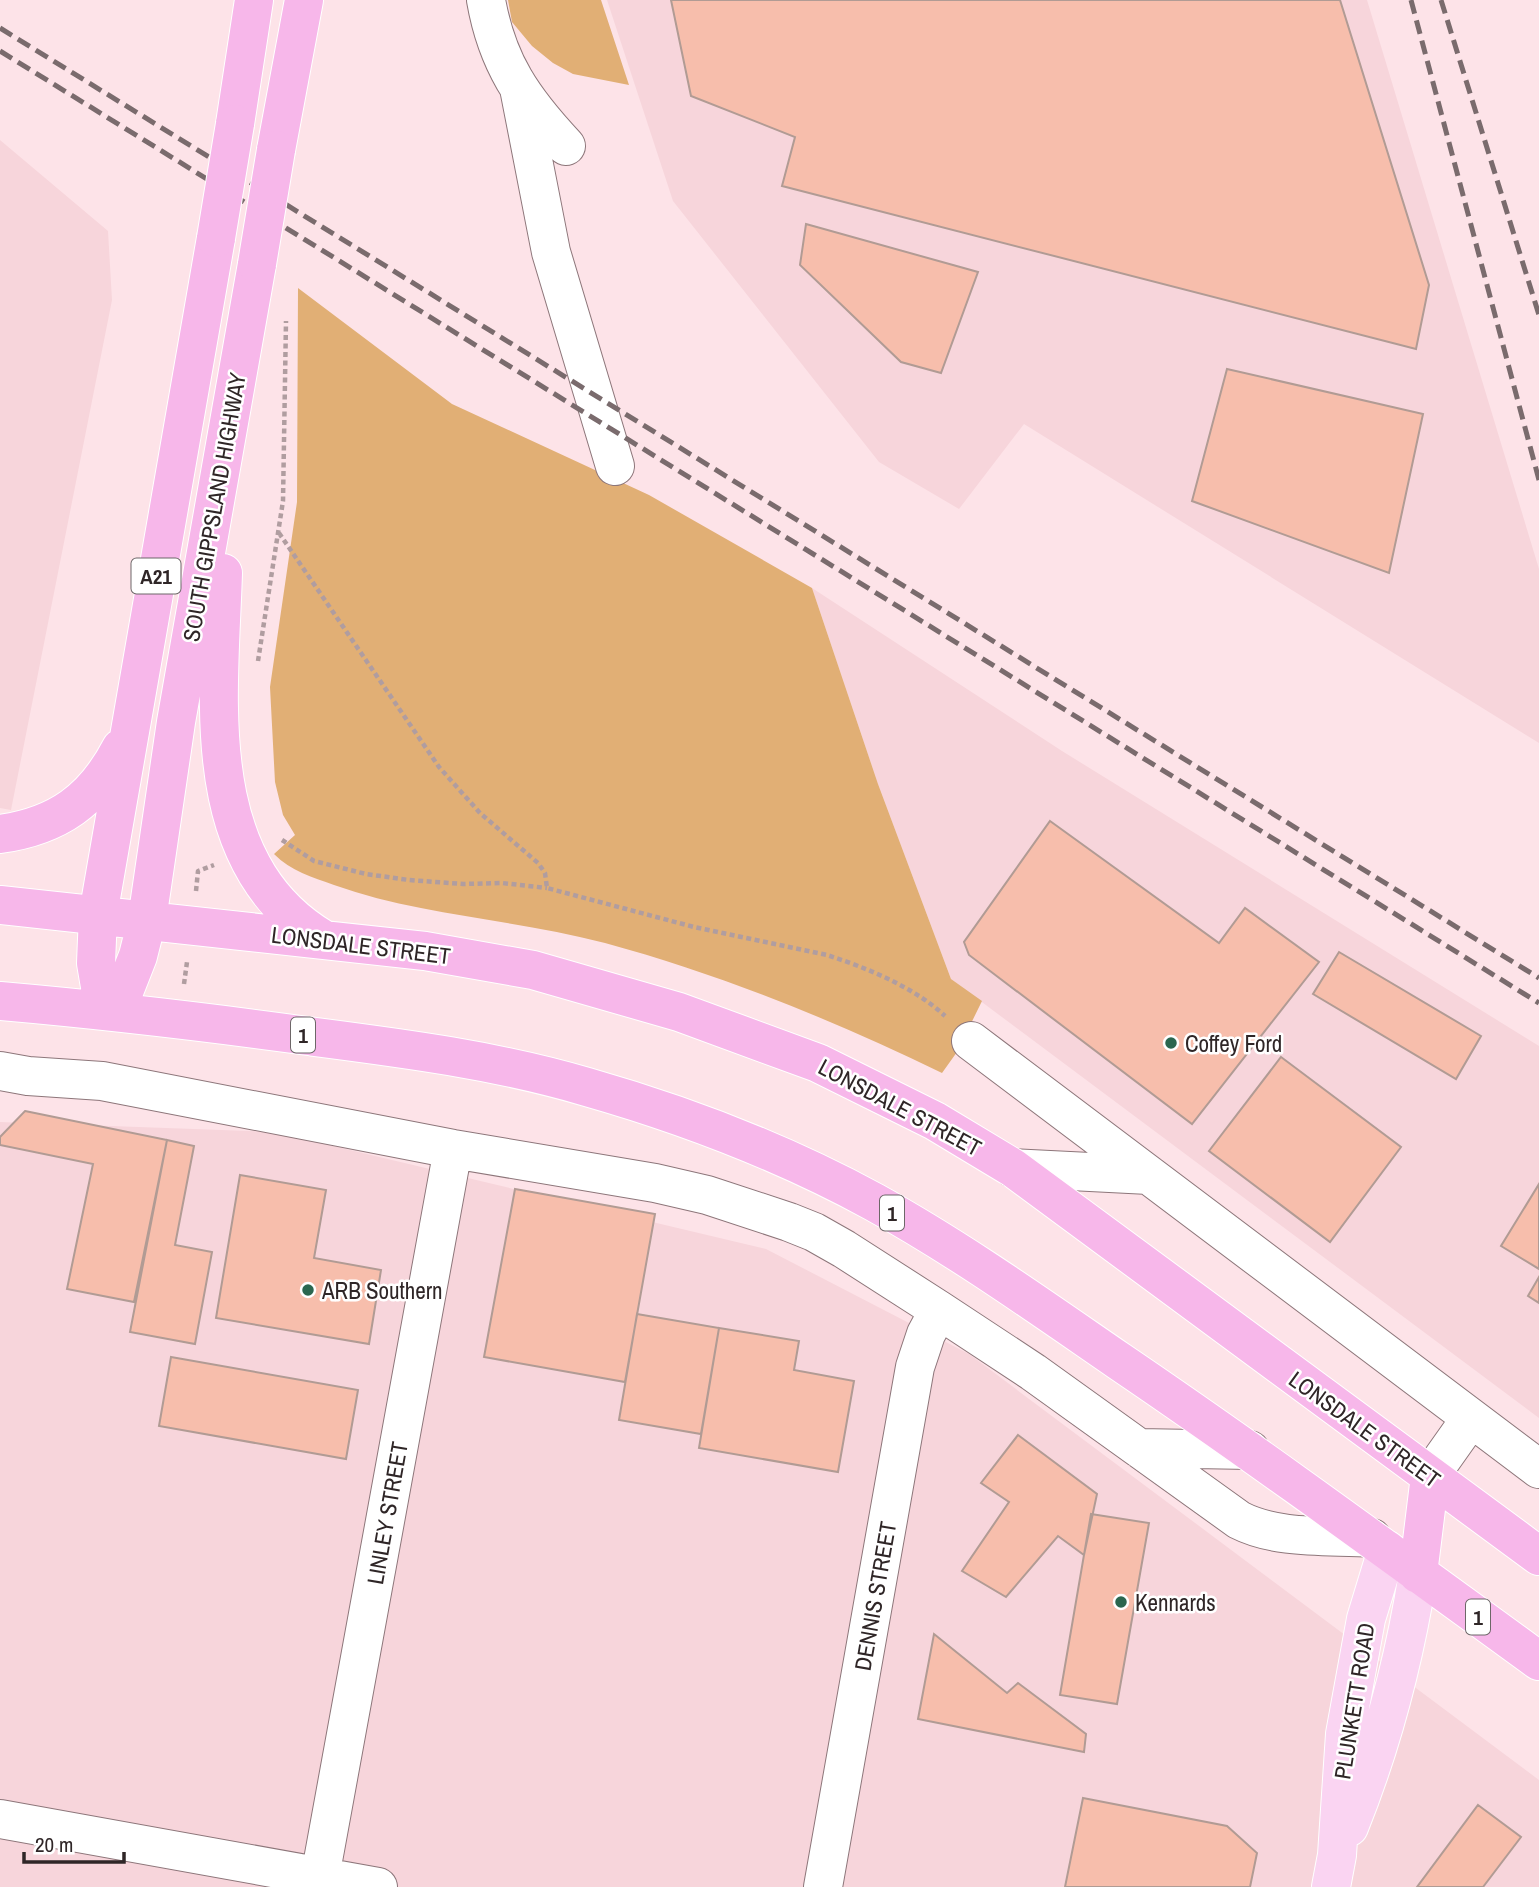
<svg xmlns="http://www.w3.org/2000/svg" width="1539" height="1887" font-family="'Archivo Narrow',sans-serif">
<rect width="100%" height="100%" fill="#fde3e8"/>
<path fill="#f7d5db" d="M607 0H1367L1539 569V743L1024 424 959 509 879 462 673 201Z
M0 140 108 231 112 300 11 810 0 808Z
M812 588 1062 751 1539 1046V1418L951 979 878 784Z
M0 1122 274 1132 766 1249 969 1354 1539 1780V1887H0Z"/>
<path fill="#e1af75" d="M508 0H601L629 85 573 74 553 63 532 46 512 22Z
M298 288 452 404 649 495 812 588 878 784 951 979 982 1001 957 1052 942 1073C833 1020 722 975 605 943 515 919 421 916 334 885 312 877 291 871 274 854L295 835 283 815 275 782 270 687 297 502Z"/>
<path fill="#f7beac" stroke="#b19b94" stroke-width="2" d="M671 0H1340L1429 285 1416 349 782 186 795 137 691 96Z
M806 224 978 272 941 373 901 362 800 265Z
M1227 369 1423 414 1389 573 1192 501Z
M1050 821 1219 943 1245 908 1319 962 1192 1124 969 955 964 942Z
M1339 952 1481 1036 1456 1079 1313 994Z
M1281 1057 1401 1147 1330 1242 1209 1151Z
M25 1111 167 1140 134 1302 67 1289 93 1164 0 1145V1137Z
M167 1140 194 1146 175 1245 212 1252 195 1344 130 1332Z
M240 1175 326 1190 314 1258 381 1270 369 1344 216 1318Z
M1539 1184V1269L1501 1246Z
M515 1189 655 1214 625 1382 484 1357Z
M1539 1277V1303L1528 1296Z
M637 1314 719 1328 701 1434 619 1420Z
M719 1328 799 1341 794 1370 854 1381 838 1472 699 1448Z
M171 1357 358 1390 346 1459 159 1426Z
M1018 1435 1097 1494 1084 1555 1058 1536 1006 1597 962 1571 1009 1502 981 1483Z
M1091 1514 1149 1523 1117 1704 1060 1695Z
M934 1634 1007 1693 1018 1683 1086 1734 1084 1752 918 1719Z
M1083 1798 1227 1826 1257 1853 1250 1887H1065Z
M1478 1805 1521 1837 1483 1887H1417Z"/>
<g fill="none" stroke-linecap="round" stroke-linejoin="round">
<defs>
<path id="minor" d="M486 0C497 63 523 100 566 146
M519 88 551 252 615 466
M971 1041 1539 1469
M0 1071 28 1076 102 1081 453 1149 655 1183 707 1195 789 1222 814 1232 844 1249 939 1310 1033 1372 1239 1520C1278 1540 1329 1535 1372 1538
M1013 1168 1149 1175
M1139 1448 1250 1450
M1430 1476 1471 1418
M0 1819 378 1887
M320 1877 453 1149
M823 1887 915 1367 926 1334 939 1310"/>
<path id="major" d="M1349 1827C1382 1745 1404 1662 1418 1574
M1331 1887 1337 1855 1345 1734 1366 1619 1387 1550"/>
<path id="highway" d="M235 124 254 0
M276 150 304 0
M223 573C219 699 196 863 323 939
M0 834C58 826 94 800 121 748
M0 905 425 951 533 970 679 1012 818 1063 935 1121 1013 1168 1539 1556
M0 1001C103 1010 205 1022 308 1036 401 1048 496 1060 587 1087 685 1115 784 1153 874 1202 959 1249 1039 1306 1119 1361 1262 1458 1400 1560 1539 1661
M104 1010 96 963 98 915 216 238
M116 1012 138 956 147 920 176 722 257 264
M1418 1574 1430 1476"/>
</defs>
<use href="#minor" stroke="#8d767a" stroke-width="40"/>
<use href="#major" stroke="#fff" stroke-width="40"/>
<use href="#highway" stroke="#fff" stroke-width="40"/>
<path stroke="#b09da0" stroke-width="4.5" stroke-dasharray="5 3.5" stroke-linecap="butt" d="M279 533 439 767 480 813 538 863 545 873 547 888 694 927 827 955C867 968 914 987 945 1016
M258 661 283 501 286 321
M282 840 314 861 366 874 409 880 463 884 502 883 547 888
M196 891 198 871 214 865
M184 984 187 962"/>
<use href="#minor" stroke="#fff" stroke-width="38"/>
<use href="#major" stroke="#fad4f2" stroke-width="38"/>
<use href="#highway" stroke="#f7b7ea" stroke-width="38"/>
<path stroke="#7a6b6d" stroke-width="5" stroke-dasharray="14 7" stroke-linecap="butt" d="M1411 0 1539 480
M1441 0 1539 315
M0 28 1539 978
M0 51 1539 1003"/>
<defs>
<path id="highway-bridge" d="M216 238 235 124
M257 264 276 150"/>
</defs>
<use href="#highway-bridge" stroke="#fff" stroke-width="40" stroke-linecap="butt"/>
<use href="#highway-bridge" stroke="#f7b7ea" stroke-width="38"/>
</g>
<g fill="#2b664f" stroke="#fff" stroke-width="2.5">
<circle cx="1171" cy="1043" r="7"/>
<circle cx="308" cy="1290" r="7"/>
<circle cx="1121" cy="1602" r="7"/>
</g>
<g text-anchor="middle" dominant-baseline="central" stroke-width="5" stroke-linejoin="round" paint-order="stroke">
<g fill="#fff" stroke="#6d6768" stroke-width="2">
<rect x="131.5" y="558.5" width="49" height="35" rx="5"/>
<rect x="291" y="1017.5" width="24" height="35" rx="5"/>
<rect x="880" y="1195.5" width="24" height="35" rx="5"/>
<rect x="1466" y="1599.5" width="24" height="35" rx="5"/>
</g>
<g font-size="21" font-weight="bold" fill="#2f2627">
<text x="156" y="576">A21</text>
<text x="303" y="1035">1</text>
<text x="892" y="1213">1</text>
<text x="1478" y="1617">1</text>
</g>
<g font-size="23" fill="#2f2627" stroke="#fff">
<text transform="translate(214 507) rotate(-80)">SOUTH GIPPSLAND HIGHWAY</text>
<text transform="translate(361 945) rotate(7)">LONSDALE STREET</text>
<text transform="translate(900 1107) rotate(28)">LONSDALE STREET</text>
<text transform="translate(1365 1429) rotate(36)">LONSDALE STREET</text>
<text transform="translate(387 1513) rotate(-80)">LINLEY STREET</text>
<text transform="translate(875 1596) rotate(-80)">DENNIS STREET</text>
<text transform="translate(1354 1701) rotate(-81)">PLUNKETT ROAD</text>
</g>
<g font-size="23" fill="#2f2627" stroke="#fff" text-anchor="start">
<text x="1185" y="1043">Coffey Ford</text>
<text x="322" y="1290">ARB Southern</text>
<text x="1135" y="1602">Kennards</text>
</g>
</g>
<path d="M24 1852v10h100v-10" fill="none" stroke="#2f2627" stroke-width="3.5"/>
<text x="35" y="1852" font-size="21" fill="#2f2627" stroke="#ffffff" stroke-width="5" paint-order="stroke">20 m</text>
</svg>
